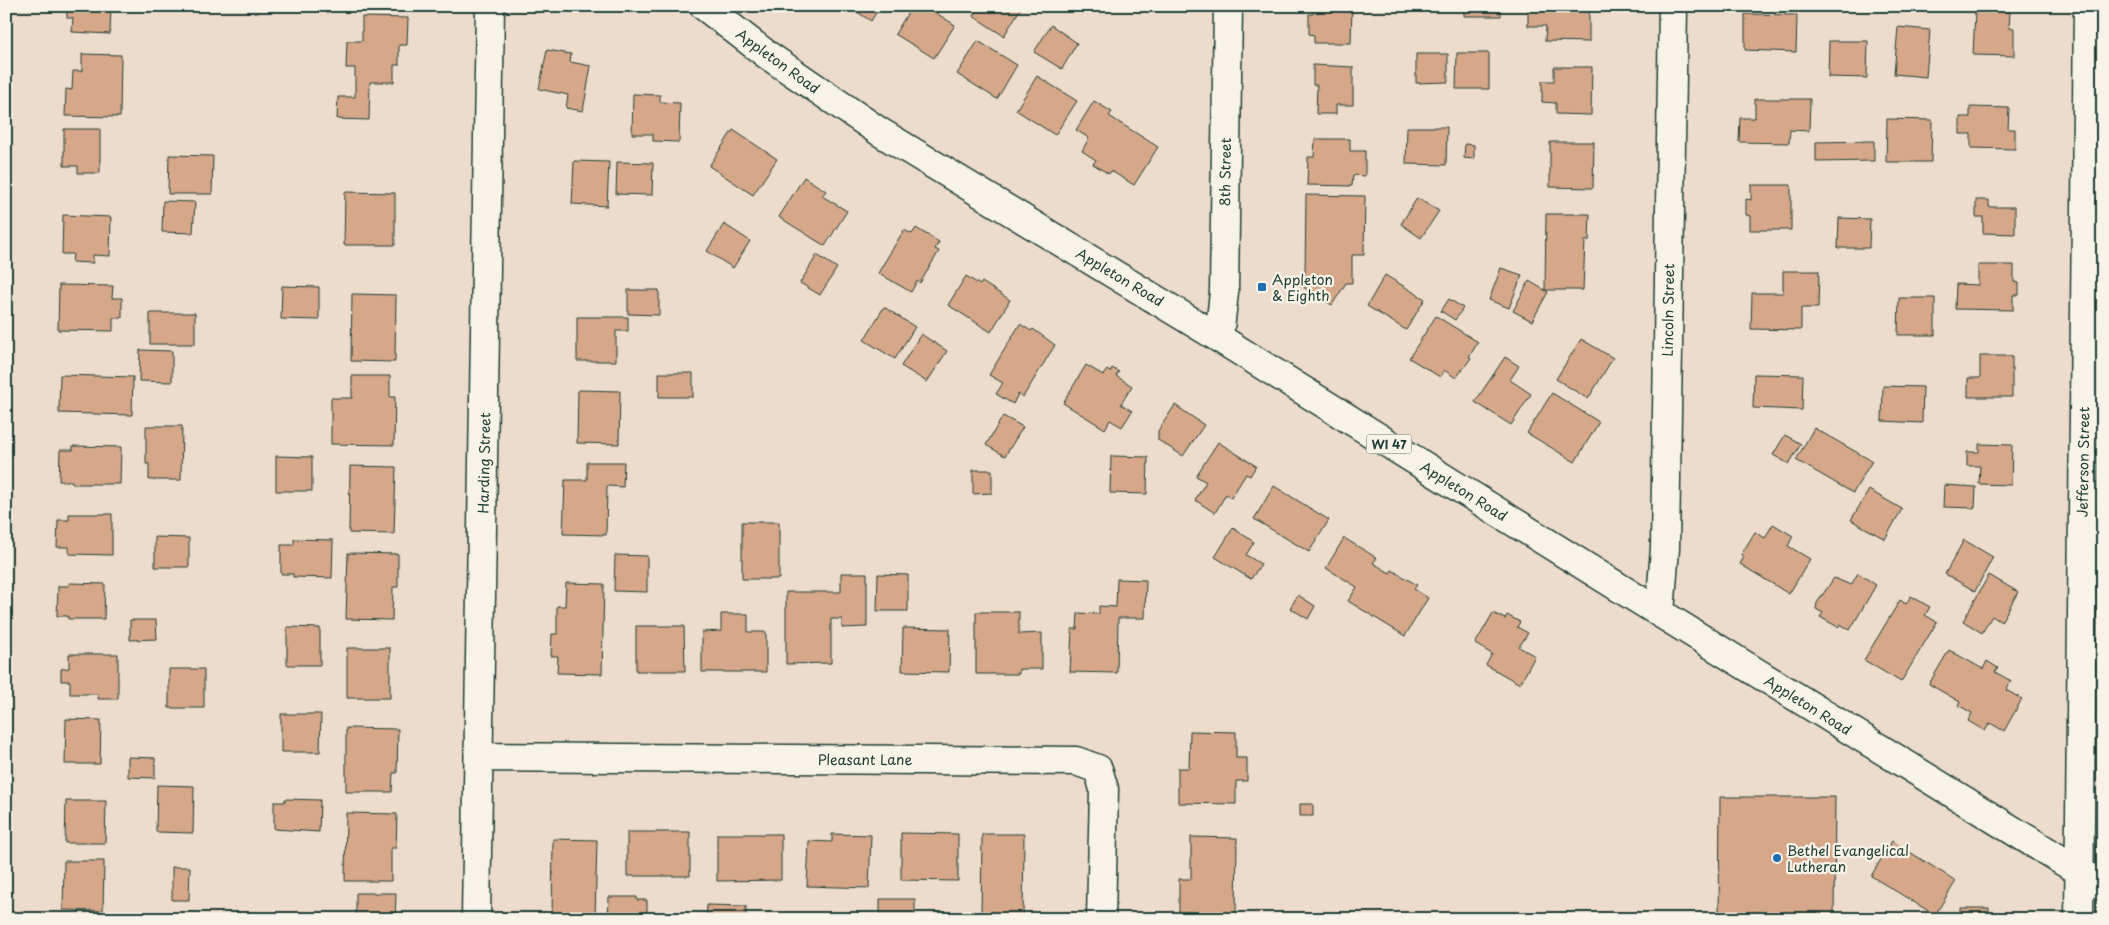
<svg xmlns="http://www.w3.org/2000/svg" width="2109" height="925" font-family="'Playpen Sans',sans-serif">
<rect width="100%" height="100%" fill="#eddccc"/>
<filter id="ink" filterUnits="userSpaceOnUse"><feTurbulence type="fractalNoise" baseFrequency=".02" numOctaves="2"/><feDisplacementMap in="SourceGraphic" scale="10" xChannelSelector="R" yChannelSelector="G"/><feConvolveMatrix kernelMatrix="1 2 1 2 8 2 1 2 1" color-interpolation-filters="sRGB"/></filter>
<g filter="url(#ink)">
<path fill="#d7a789" stroke="#1f3d34" d="M67 6H111L110 34 72 32 73 18H67Z
M848 6H880L871 21Z
M912 6H941L936 13 955 25 934 58 895 34Z
M979 6H1022L1004 36 973 16Z
M1313 6H1352L1351 43H1314V35L1309 34V14H1313Z
M1464 6H1501V16H1464Z
M1528 6H1589V42L1545 41 1546 26H1528Z
M1975 11 2010 12 2009 28H2014V56L1973 55Z
M1745 14 1797 15 1796 52 1745 50Z
M362 17 408 18 407 45H399V65H394V82H370L369 120 337 119 338 97H355V68H346L347 41H362Z
M1051 25 1077 43 1062 69 1034 52Z
M1898 27 1930 30 1926 77 1894 74Z
M978 41 1017 65 997 99 957 74Z
M1829 41H1868L1867 78 1828 77Z
M547 50 571 54 570 62 591 66 583 111 566 108 568 95 539 89Z
M1457 53H1489V89H1456Z
M82 54 121 55 120 117 65 116 66 89 72 90 73 71H82Z
M1416 54H1448V82L1416 83Z
M1313 65 1353 67V105H1336V114H1316L1317 85H1313Z
M1554 67H1592L1591 115 1556 114V103L1542 102V81H1554Z
M1037 76 1077 101 1055 135 1016 110Z
M633 94 660 95V102L680 103 679 142 653 141V134H632Z
M1755 99H1810L1809 131 1790 130 1789 143 1739 142 1740 118H1755Z
M1094 101 1112 112 1109 116 1158 147 1134 185 1111 171 1109 174 1093 164 1096 160 1082 151 1089 138 1076 130Z
M1970 107 2009 108 2008 129H2015V149L1971 148V134H1960V117H1970Z
M1887 119 1932 120 1931 162H1886Z
M1407 127H1447L1446 165 1406 164Z
M64 129H100V173H78V166H64Z
M733 130 777 159 753 195 709 166Z
M1315 139H1350V151H1365V176L1353 175 1352 186 1307 185 1308 157H1314Z
M1874 141V161L1816 162V142Z
M1550 142H1594L1593 188 1550 187Z
M1465 144 1474 145V159L1464 158Z
M169 155 213 156 212 194H168Z
M574 161 609 162 607 206 572 204Z
M617 162 653 163 652 195 616 194Z
M804 177 826 191 822 196 847 211 825 246 779 217Z
M1751 185H1791V230H1750V216L1746 215V199L1751 200Z
M345 192 395 193V245H344Z
M1306 195 1365 196 1364 255H1352V283H1346L1332 305 1300 285 1305 277Z
M1417 198 1439 211 1421 238 1401 224Z
M1976 200H1989V207H2015V234L1983 233V217H1976Z
M163 201 195 202 193 233 162 232Z
M1546 214H1590L1589 241H1585L1583 290H1545Z
M63 215 111 217 110 256 93 255V263L72 262 73 254H62Z
M1839 218 1870 219 1869 248H1838Z
M724 224 750 241 733 268 707 251Z
M916 228 939 242 935 249 939 251 920 283 917 281 911 292 878 273 904 230 912 234Z
M817 255 837 268 820 295 800 283Z
M1978 265H2014V282L2019 283V295H2013V310L1955 309 1956 284 1978 285Z
M1501 268 1522 275 1509 308 1489 300Z
M1783 271H1819L1818 308H1801V330L1751 329 1752 293H1783Z
M1385 275 1425 299 1406 330 1367 306Z
M966 276 980 285 982 282 1010 300 991 332 948 305Z
M1529 281 1548 292 1532 321 1513 311Z
M59 285 113 286 112 298H122V318H113V331L58 330Z
M282 286 319 287V320L281 319Z
M628 290H659V315L628 314Z
M352 294 396 295 395 362 351 361Z
M1899 298H1935V335H1898Z
M1449 299 1463 308 1455 320 1441 311Z
M884 307 915 327 895 359 864 340Z
M150 313H195V344H150Z
M1436 316 1478 342 1469 357 1471 358 1456 378 1444 370 1440 377 1409 358Z
M577 317H628V331H616V361H577Z
M1020 324 1031 331 1033 329 1055 345 1023 397 1018 394 1013 404 996 394 1003 383 989 375Z
M921 334 947 351 927 382 901 366Z
M1581 339 1613 358 1588 399 1556 379Z
M140 350 172 351V382L139 381Z
M1980 356H2012V397H1968V378H1980Z
M1505 357 1519 366 1510 380 1531 394 1511 425 1475 402Z
M1086 365 1103 375 1107 370 1110 372 1112 368 1119 372 1116 376 1132 386 1121 404 1132 411 1122 427 1110 420 1105 429 1063 403Z
M659 373H693V397H659Z
M1754 374 1803 375 1802 410 1753 408Z
M60 375 133 377 132 415 59 413Z
M352 376H390V397H395L394 445 331 444V398H352Z
M1883 386 1923 387 1922 423 1882 421Z
M578 390 620 391 619 444 577 443Z
M1552 393 1599 422 1575 462 1527 433Z
M1175 405 1204 425 1183 456 1158 440V431Z
M1003 416 1023 427 1005 456 986 445Z
M146 426H182L181 480H149V464H146Z
M1814 428 1872 461 1853 493 1796 460Z
M1785 435 1801 444 1789 464 1773 455Z
M1218 442 1256 466 1250 476 1246 474 1231 498 1226 494 1215 513 1195 500 1206 482 1196 476Z
M1979 444 2012 445 2011 485 1979 484 1980 466H1967V452H1979Z
M73 446 121 447 120 484H72V481H59L60 450H73Z
M276 456 312 457V491H276Z
M1111 456 1148 457 1147 494 1110 493Z
M587 462H624L623 487 607 486 606 535 563 534 565 480H587Z
M350 466 396 467 394 534 349 533Z
M973 470H992V493L973 494Z
M1944 485 1976 487 1975 508 1943 507Z
M1274 486 1329 520 1309 552 1254 519Z
M1869 490 1902 509 1885 539 1851 520Z
M69 514H112V555L69 554V547H57L58 520H69Z
M742 522H779V579H742Z
M1773 524 1793 536 1788 546 1810 559 1789 594 1740 564 1744 557 1741 555 1755 532 1765 538Z
M1233 528 1254 542 1246 555 1261 564 1251 579 1215 557Z
M155 537 189 538V567H155Z
M1344 538 1377 558 1373 563 1390 573 1392 570 1417 585 1414 589 1428 598 1405 636 1348 601 1357 587 1326 568Z
M294 539 333 540 332 578 293 577V574H281V545H294Z
M1964 540 1993 557 1975 591 1945 574Z
M348 553 398 554V587H393L392 620 346 619Z
M615 555 647 556V592L614 591Z
M841 573H867V627L842 628V619H831V663L786 664V592H841Z
M1858 573 1876 585 1850 630 1840 624 1838 627 1820 617 1823 613 1816 609 1817 603 1834 578 1851 585Z
M878 574 908 575V611H877Z
M1989 575 2018 592 2001 622 1992 616 1982 633 1963 621Z
M1117 579 1146 580 1145 618H1118L1117 673 1070 672 1072 629H1077L1078 613 1099 614V606L1116 607Z
M69 583 105 584 104 619H68V616H57L58 586H69Z
M566 583 604 584 602 674 557 673 558 656H551L552 634H557V606H565Z
M1298 595 1315 606 1308 619 1290 608Z
M1911 596 1930 607 1925 615 1937 622 1901 682 1864 660 1900 600 1906 604Z
M976 612H1019V634L1042 633V669H1019V674H976Z
M1493 613 1505 619 1507 615 1520 622 1517 627 1528 633 1519 647 1535 656 1520 684 1486 665 1492 654 1475 644Z
M721 614H748V632H766V672H702V632L721 631Z
M130 620H156L157 639 130 640Z
M636 626H684L685 671H636Z
M287 627 320 628V665H287Z
M903 628 950 629 949 672 902 671Z
M347 648H390V698H347Z
M1949 650 1983 669 1987 661 1998 668 1995 672 2011 681 2006 690 2022 699 2004 731 1990 723 1985 731 1968 721 1972 713 1958 705 1960 702 1929 684Z
M69 654H118V699H98V694H70V681H61V669L69 668Z
M169 669H204V708H169Z
M281 714H321L320 752H281Z
M66 719 101 720 100 764H65Z
M346 728 398 729 397 773H393L392 792H346Z
M1190 731 1236 732V758H1247V781H1236V804L1178 803V768H1189Z
M128 757 155 758V778L128 777Z
M157 785 194 786 193 833 156 832Z
M1720 797H1835L1834 919H1719Z
M285 799 320 800 319 832 274 829V802H285Z
M66 801H106L105 843H65Z
M1300 804H1313V816H1300Z
M346 813 397 814 396 848H391V881H345Z
M627 832H690V876H627Z
M901 833 958 834V881L901 880Z
M717 834H781V880L717 881Z
M832 834 871 835 869 888 807 886 809 841 832 842Z
M982 834H1024L1023 919H981Z
M1191 837 1237 838 1236 915H1179V879H1191Z
M553 839 597 840 595 919H552Z
M1892 841 1956 881 1935 915 1871 876Z
M64 861H104L103 911 63 910Z
M172 867H190L189 900H172Z
M356 893H396L395 919H356Z
M609 897H637V900H647V919H608Z
M880 899H915V919H880Z
M707 905 746 906V919H706Z
M1960 908H1989V919H1960Z"/>
<g fill="none" stroke-linecap="round" stroke-linejoin="round">
<defs>
<path id="minor" d="M1219 338 1224 292 1228 6
M1660 613 1665 548 1673 6
M480 757 1076 761 1098 769 1104 789 1101 919
M476 919 490 6
M2079 919 2088 6"/>
<path id="major" d="M704 6 766 54 880 132 1219 338 1660 613 2103 886"/>
</defs>
<use href="#minor" stroke="#1f3d34" stroke-width="31"/>
<use href="#major" stroke="#1f3d34" stroke-width="31"/>
<use href="#minor" stroke="#f7f3e8" stroke-width="28"/>
<use href="#major" stroke="#f7f3e8" stroke-width="28"/>
</g>
</g>
<g fill="#1f6fb2" stroke="#f7f3e8" stroke-width="2">
<rect x="1257" y="282" width="10" height="10" rx="2.5"/>
<circle cx="1777" cy="858" r="5"/>
</g>
<g text-anchor="middle" dominant-baseline="central" stroke-width="4.5" stroke-linejoin="round" paint-order="stroke">
<rect fill="#f7f3e8" stroke="#60746a" stroke-width="1" x="1366.5" y="434.5" width="45" height="19" rx="4"/>
<g font-size="12" font-weight="bold" fill="#1f3d34">
<text x="1389" y="444">WI 47</text>
</g>
<g font-size="14" fill="#1f3d34" stroke="#f7f3e8">
<text transform="translate(778 61) rotate(36)">Appleton Road</text>
<text transform="translate(1225 172) rotate(-89)">8th Street</text>
<text transform="translate(1120 277) rotate(31)">Appleton Road</text>
<text transform="translate(1668 310) rotate(-89)">Lincoln Street</text>
<text transform="translate(2083 462) rotate(-89)">Jefferson Street</text>
<text transform="translate(484 463) rotate(-89)">Harding Street</text>
<text transform="translate(1464 491) rotate(32)">Appleton Road</text>
<text transform="translate(1808 705) rotate(32)">Appleton Road</text>
<text x="865" y="759">Pleasant Lane</text>
</g>
<g font-size="14" fill="#1f3d34" stroke="#f7f3e8" text-anchor="start">
<text x="1272" y="279">Appleton<tspan x="1272" dy="16">&amp; Eighth</tspan></text>
<text x="1787" y="850">Bethel Evangelical<tspan x="1787" dy="16">Lutheran</tspan></text>
</g>
</g>
<rect width="2109" height="925" fill="none" stroke="#f7f3e8" stroke-width="25"/>
<rect x="12" y="12" width="2084" height="900" fill="none" stroke="#1f3d34" stroke-width="2" filter="url(#ink)"/>
</svg>
